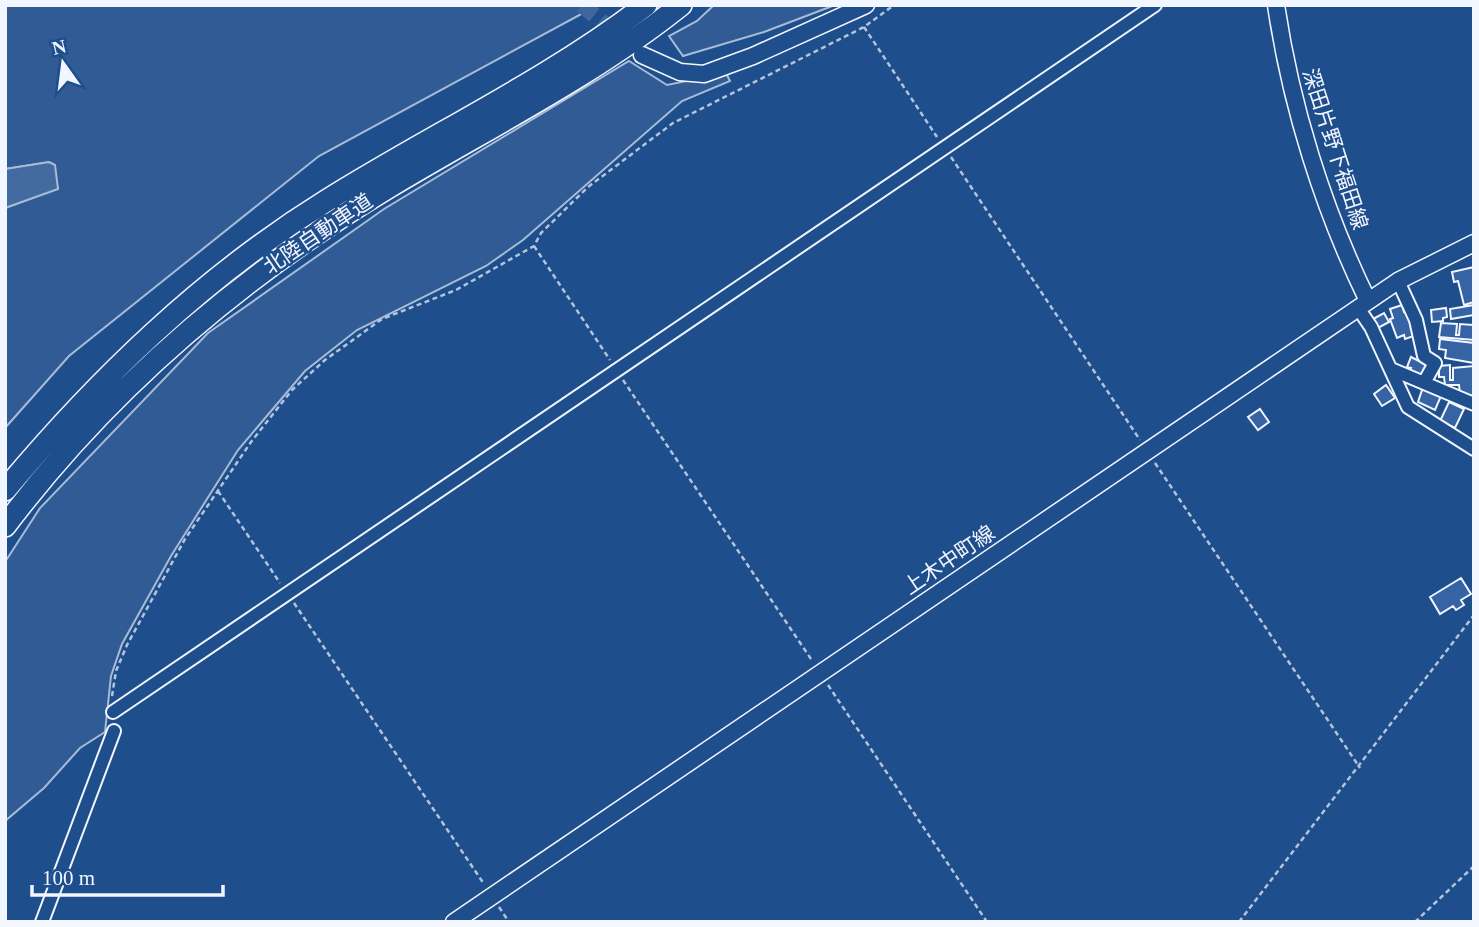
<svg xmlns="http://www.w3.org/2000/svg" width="1479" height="927" font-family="'Times New Roman','Noto Sans JP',serif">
<rect width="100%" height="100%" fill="#1f4e8c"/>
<path fill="#305b95" stroke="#a8bbd7" stroke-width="2" d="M5 5H598L319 156 69 356 5 428V208L58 188 49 162 5 169Z
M714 5H835L764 32 683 56 669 36 697 21Z
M629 61 667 85 726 73 730 81 682 101 523 240 486 266 357 330 305 371 238 450 171 556 122 644 111 676 105 732 80 748 44 788 5 821V562L40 508 208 333 384 209Z"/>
<path fill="#446ba0" stroke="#a8bbd7" stroke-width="2" d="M49 162 55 165 58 189 5 208V169Z"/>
<path fill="#3563a3" stroke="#f2f6ff" stroke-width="2" d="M1474 267V302L1464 305 1458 281 1454 282 1452 272Z
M1402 305 1404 312 1408 311 1417 335 1405 339 1404 335 1397 338 1390 319 1393 318 1390 309Z
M1474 305V315L1451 319 1450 309Z
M1446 308 1447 317 1443 318V321L1432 322 1431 310Z
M1384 313 1389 322 1378 328 1373 319Z
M1473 321 1474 340 1439 337 1441 323 1457 324 1456 335H1459L1460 324 1473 325Z
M1440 339 1474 343V363L1445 358 1446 350 1439 349Z
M1411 357 1429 366 1425 378 1409 372 1411 368 1407 367Z
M1450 365V380H1453V368L1474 366V398L1460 394 1459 385H1445L1444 377H1439V366Z
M1386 385 1395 398 1382 406 1374 394Z
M1423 387 1441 396 1435 410 1418 402Z
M1449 402 1464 409 1455 428 1440 421Z
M1260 409 1269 422 1258 430 1248 417Z
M1461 578 1471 594 1461 600 1464 605 1456 610 1453 606 1440 614 1430 597Z"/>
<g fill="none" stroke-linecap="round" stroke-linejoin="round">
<path stroke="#3f679d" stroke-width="16" stroke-dasharray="16 8" stroke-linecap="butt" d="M582 5 618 35"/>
<defs>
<path id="minor" d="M1398 281 1416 320 1424 356 1435 363 1425 381
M1358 308 1371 327 1408 407 1474 449
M1391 369 1474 404
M113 712 1155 5
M42 922 114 731"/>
<path id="secondary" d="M1276 5C1291 106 1323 209 1368 301
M642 55 680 72 704 74 753 56 866 5
M454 922 1398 281 1474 243"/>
<path id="motorway" d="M5 490C98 379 202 278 326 201 431 135 547 81 646 5
M5 526C109 388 242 276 389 187 487 128 591 77 681 5"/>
</defs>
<use href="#minor" stroke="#f2f6ff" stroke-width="16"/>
<use href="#secondary" stroke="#f2f6ff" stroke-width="19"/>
<use href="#motorway" stroke="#f2f6ff" stroke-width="24"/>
<path stroke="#b3c4dc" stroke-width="2.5" stroke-dasharray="5 3.5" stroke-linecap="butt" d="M864 27 937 137
M951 157 1140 440
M534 246 610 360
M623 380 813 662
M1155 463 1360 768
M218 491 280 583
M294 603 484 884
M828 685 987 922
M112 696 116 671 127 645 185 539 251 442 292 390 325 360 382 319 456 290 534 246 541 233 588 187 673 123 864 27 894 5
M499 907 509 922
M1239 922 1474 615
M1415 922 1474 866"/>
<use href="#minor" stroke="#1f4e8c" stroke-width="12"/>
<use href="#secondary" stroke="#1f4e8c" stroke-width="16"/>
<use href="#motorway" stroke="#1f4e8c" stroke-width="21"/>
</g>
<g text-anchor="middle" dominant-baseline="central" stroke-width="5" stroke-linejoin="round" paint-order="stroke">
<g font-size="21" fill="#f2f6ff" stroke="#1f4e8c">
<text transform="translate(1335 149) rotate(72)">深田片野下福田線</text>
<text transform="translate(318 234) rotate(-34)">北陸自動車道</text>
<text transform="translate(949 560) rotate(-34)">上木中町線</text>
</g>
</g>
<rect width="1479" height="927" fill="none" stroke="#f2f6ff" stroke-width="14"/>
<g transform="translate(63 63) rotate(346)" stroke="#1f4e8c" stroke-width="5" paint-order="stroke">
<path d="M0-5L12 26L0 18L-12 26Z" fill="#f2f6ff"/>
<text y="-10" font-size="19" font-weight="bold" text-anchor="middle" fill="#f2f6ff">N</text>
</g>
<path d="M32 885v10h191v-10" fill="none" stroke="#f2f6ff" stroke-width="3.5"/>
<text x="42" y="885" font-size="21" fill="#f2f6ff" stroke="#1f4e8c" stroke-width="5" paint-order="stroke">100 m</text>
</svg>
